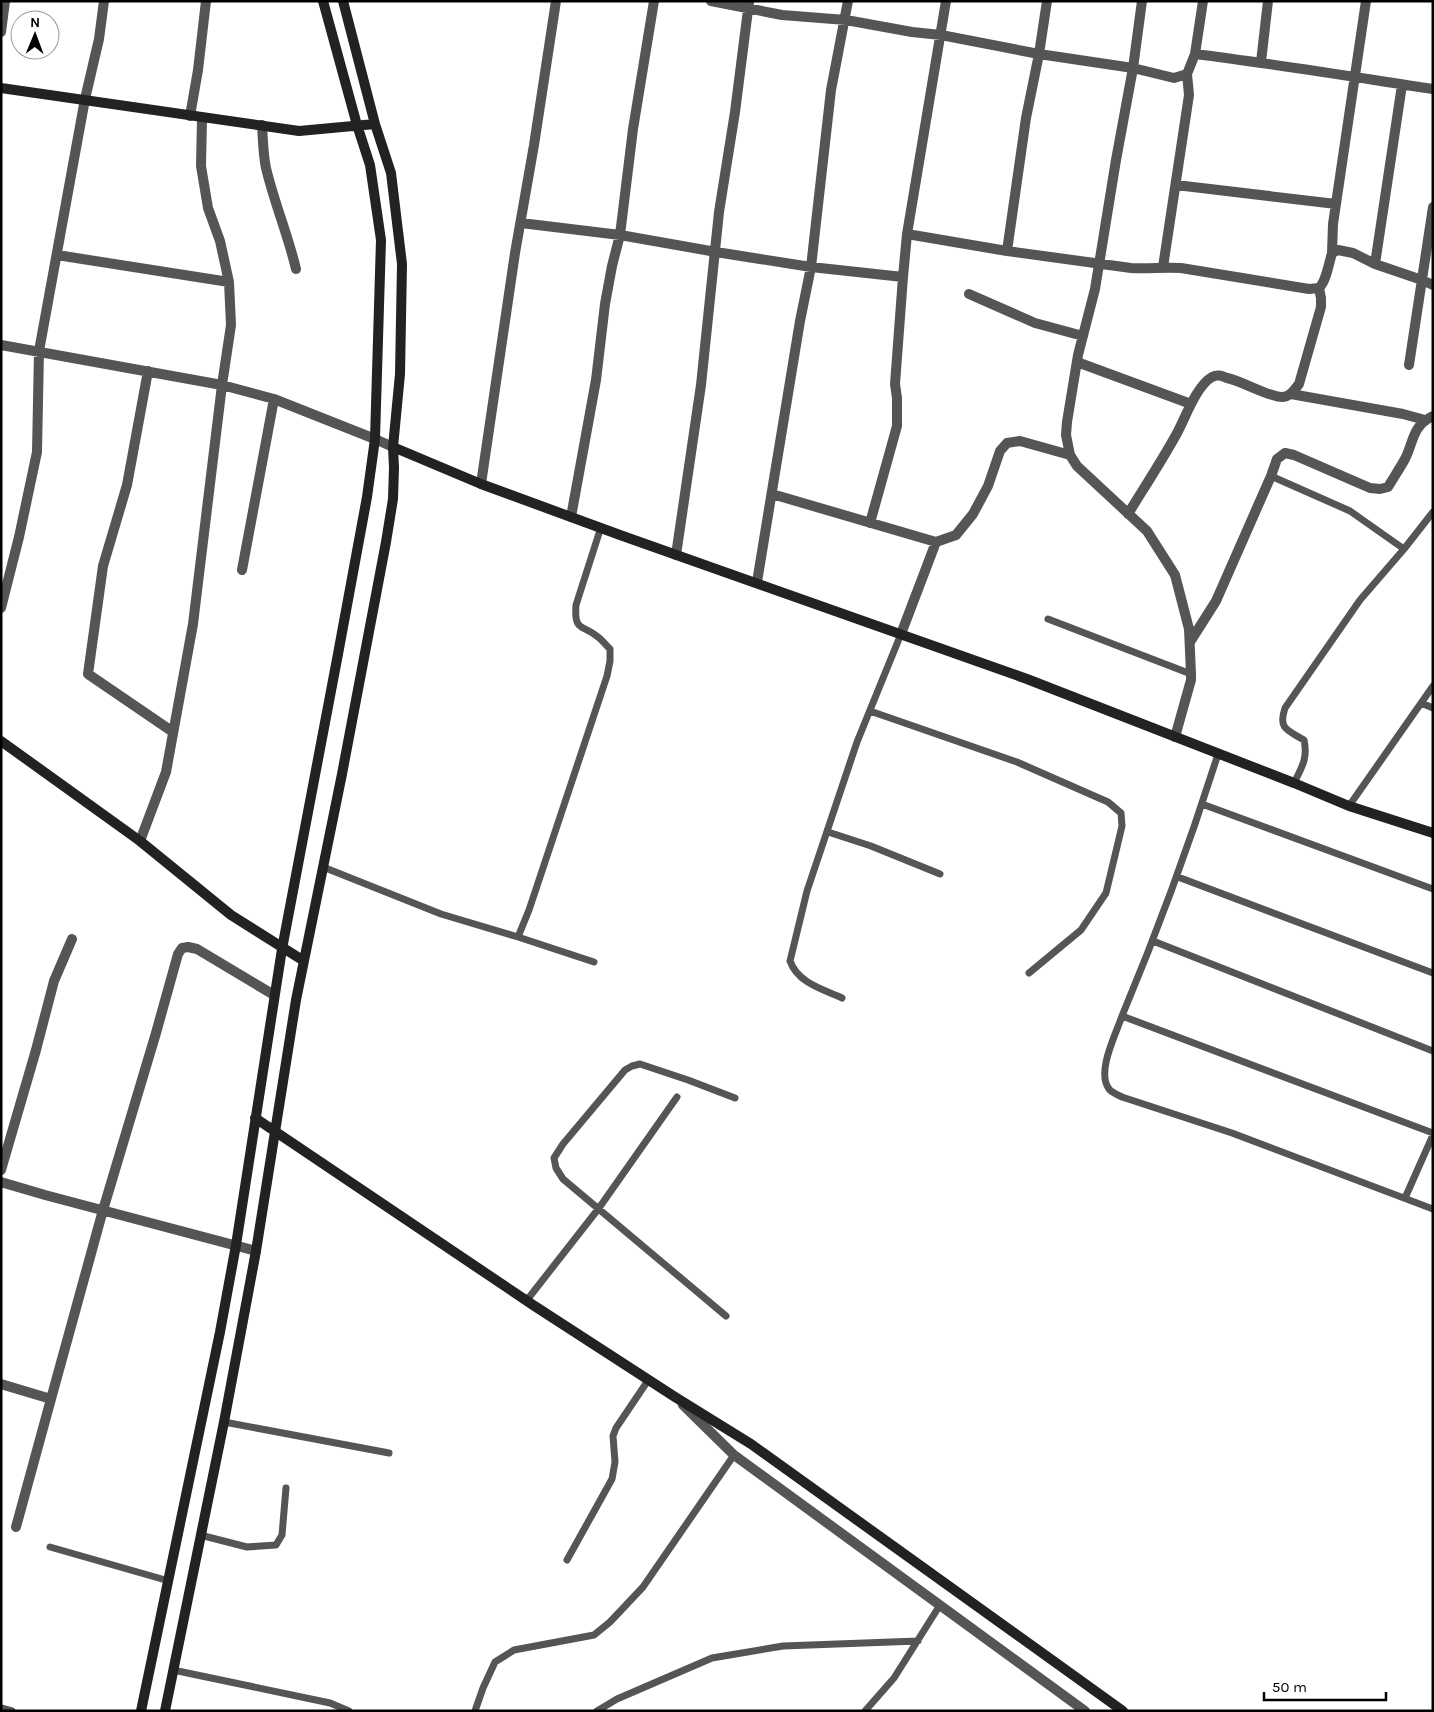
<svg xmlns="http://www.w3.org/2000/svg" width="1434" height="1712" font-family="Karla,sans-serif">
<rect width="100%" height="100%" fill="#fff"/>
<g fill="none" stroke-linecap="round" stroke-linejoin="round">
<path stroke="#555" stroke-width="7" d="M1271 476 1350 511 1404 549
M1048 619 1191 674
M1421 703 1433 708
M870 711 1017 762 1108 802 1121 813 1122 826 1106 893 1081 930 1029 973
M1294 783C1302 767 1308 758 1304 740 1287 730 1278 729 1285 708L1360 600 1404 549 1433 512
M1202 804 1433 889
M1349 806 1433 686
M828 832 871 846 940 874
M323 867 441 914 518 937 594 962
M1178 877 1433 973
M518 937 529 910 607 676 610 661V649C606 645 602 640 598 637 582 624 574 632 576 605L601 527
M1153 941 1433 1051
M842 998C822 989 798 983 790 961L807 891 857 742 901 634
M1122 1016C1158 930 1190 843 1218 754
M1433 1133 1122 1016C1116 1034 1096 1072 1109 1089 1111 1092 1118 1095 1122 1097L1232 1133 1433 1209
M1405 1198 1433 1135
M527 1300 599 1208 677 1097
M726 1316 563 1179 556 1168 554 1158 563 1144 625 1070 632 1066 640 1064 688 1080 735 1098
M224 1422 389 1453
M200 1535 247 1547 276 1545 282 1535 286 1488
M50 1547 169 1581
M567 1560 612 1479 615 1462 613 1436 616 1428 649 1379
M173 1670 330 1703 349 1711
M1 1708 12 1711
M475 1711 483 1688 495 1662 514 1650 594 1635 610 1622 643 1587 734 1455
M597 1711 617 1699 712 1658 783 1646 918 1641
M865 1711 894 1678 940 1605"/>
<path stroke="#555" stroke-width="10" d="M711 1 782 15 846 20 912 32 941 35 1039 54 1133 68 1174 78 1187 74 1195 54 1203 1
M1142 1 1133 68 1116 160 1095 289 1078 355 1067 422 1066 435 1070 455 1077 466 1147 531 1175 575 1189 629 1191 674V680L1175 737
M1 32 5 1
M1195 54C1275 64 1354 77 1433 89
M1261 62 1268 1
M190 116 198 70 206 1
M262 125C263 139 263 154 266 168 274 202 288 235 296 269
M1176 185 1336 204
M521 223 620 235 716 252 811 267 903 277 907 234 1007 251 1131 268C1148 269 1164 267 1181 268L1309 289 1319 288C1326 282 1329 263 1332 253L1338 250 1353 253 1375 264 1422 280 1433 285
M907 234 946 1
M1007 251 1026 118 1039 54 1047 1
M1332 253 1333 224 1366 1
M57 255 229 282
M1375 264 1402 85
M1163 267 1189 95 1187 74
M969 294 1035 323 1083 336
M1 345 222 385 274 399 375 439 393 447
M1077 362 1191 404
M1409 365 1433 207
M148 371 127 485 103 566 88 674 173 732
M1291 394 1403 414 1425 420
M481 484 515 253 534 145 556 1
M772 494 936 542 956 535 973 514 988 486 1000 451 1007 443 1020 441 1070 455
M1128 514C1144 488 1161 462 1176 435 1185 419 1196 386 1212 377 1218 374 1222 376 1227 378 1242 381 1269 397 1282 397 1290 397 1294 390 1299 384L1321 307V298L1319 288
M571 517 596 380 605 304 612 266 620 235 633 129 654 1
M870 523 897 426V398L895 384 903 277
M676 555 701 385 719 212 735 112 749 2
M242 570 274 399
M757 582 800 321 811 267 831 90 848 1
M1 608 19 537 37 452 39 351 85 99 99 39 104 1
M901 634 936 542
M1190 642 1216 601 1271 476 1277 459 1285 453 1294 455 1370 488 1380 489 1388 487C1394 477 1400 468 1405 459 1414 441 1412 426 1433 416
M140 841 166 772 193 624 222 385 231 325 229 282 220 241 208 208 201 166 202 118
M1 1170 36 1050 54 981 72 939
M1 1182 45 1195 256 1251
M1 1384 51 1399 103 1210 156 1033 178 954 182 948 188 947 197 949 274 995
M683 1405 734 1455 1085 1711
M16 1527 51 1399"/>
<path stroke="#222" stroke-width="10" d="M1 88 299 131 375 124
M393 447 481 484 620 535 1027 679 1294 783 1349 806 1433 833
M1 741 140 841 231 915 304 961
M255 1118 533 1305 675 1397 751 1444 1123 1711
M141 1711 220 1332 236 1245 282 949 338 654 367 497 375 439 381 240 370 165 357 125 323 1
M165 1711 224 1422 256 1251 296 1000 342 774 386 542 393 499 394 468 393 447 400 374 402 264 391 173 375 124 343 1"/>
</g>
<rect width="1434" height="1712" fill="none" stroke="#000000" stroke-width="5"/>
<g transform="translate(35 35) rotate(1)"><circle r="24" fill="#ffffff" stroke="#999999"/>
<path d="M0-4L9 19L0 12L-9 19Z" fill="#000000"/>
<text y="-8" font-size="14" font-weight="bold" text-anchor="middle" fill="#000000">N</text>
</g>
<path d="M1264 1692v8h122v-8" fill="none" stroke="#000000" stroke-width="2.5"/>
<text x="1272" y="1692" font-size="15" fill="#000000" stroke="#ffffff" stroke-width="4" paint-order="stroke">50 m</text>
</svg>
